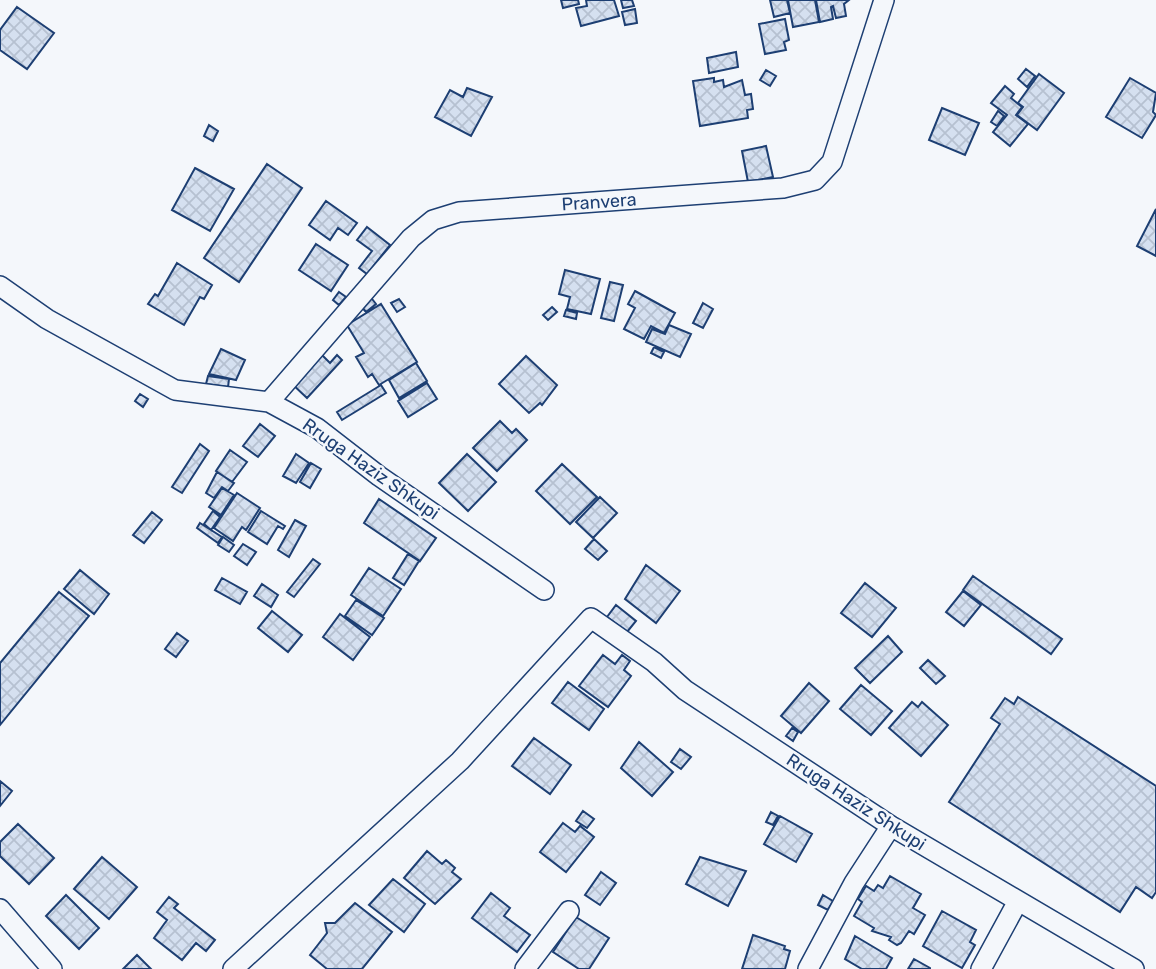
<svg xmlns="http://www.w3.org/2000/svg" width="1156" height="969" font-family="Rubik,sans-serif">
<defs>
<pattern id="building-cross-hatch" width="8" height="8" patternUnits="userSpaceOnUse" patternTransform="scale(1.75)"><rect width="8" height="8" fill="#d5e0f0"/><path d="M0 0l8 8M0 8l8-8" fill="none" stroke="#b6c1d1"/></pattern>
</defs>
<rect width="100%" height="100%" fill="#f4f7fb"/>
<path fill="url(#building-cross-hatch)" stroke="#1d3f73" stroke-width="2" d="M561 0H578L579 4 563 8Z
M586 0H614L619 16 581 26 576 8 587 6Z
M621 0H632L634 6 623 8Z
M770 0H787L790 13 774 17Z
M788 0H815L819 22 793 27Z
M816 0H849L844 4 846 16 836 18 833 6 831 7 833 19 820 22Z
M17 7 54 33 27 69 0 50V30Z
M635 9 637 23 625 25 622 12Z
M785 19 789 40 784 42 786 50 765 54 759 24Z
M736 52 738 67 709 73 707 58Z
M1026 69 1035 76 1027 87 1018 79Z
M766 70 776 76 770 86 760 80Z
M1039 74 1064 93 1037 130 1017 115 1023 107 1018 103Z
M714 78V82L723 80 724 87 742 80 745 95 751 94 753 109 747 110 748 118 700 126 693 81Z
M1130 78 1156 93 1153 112 1156 115 1142 138 1106 117Z
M1005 86 1014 94 1011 98 1022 107 1016 115 1028 124 1010 146 993 132 1007 115 991 103Z
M467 88 492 97 471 136 435 117 450 90 463 97Z
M942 108 979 123 965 155 929 140Z
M998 111 1004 116 997 126 991 122Z
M209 125 218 131 213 141 204 136Z
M766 146 773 177 748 182 742 151Z
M267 164 302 188 239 282 204 258Z
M195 168 234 189 210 231 172 210Z
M326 201 357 223 348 235 338 228 330 240 309 225Z
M1156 209V256L1137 246Z
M367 227 390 245 367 274 359 268 372 251 357 240Z
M316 244 348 265 331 291 299 270Z
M177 263 212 285 204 299 200 297 184 325 148 304 155 294 158 296Z
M565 270 600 279 591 314 567 309 570 297 559 294Z
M610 282 623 285 614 321 601 318Z
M635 291 675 313 664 333 651 326 644 339 624 329 635 308 628 304Z
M339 292 346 297 339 305 333 300Z
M369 295 376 304 366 312 360 305Z
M399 299 405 307 397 312 391 303Z
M703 303 713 309 703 328 693 323Z
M381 304 417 362 379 385 372 374 368 377 356 357 364 353 347 325Z
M552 307 557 312 548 320 543 315Z
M566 310 577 313 576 319 564 316Z
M669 325 691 334 680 357 646 342 652 329 665 334Z
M654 347 664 352 661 358 651 353Z
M221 349 245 360 236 380 209 374Z
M319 352 330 363 337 355 342 360 307 398 290 382Z
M526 356 557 385 542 405 540 403 529 413 499 384Z
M416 363 427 381 399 398 389 380Z
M208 376 229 379 228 387 206 384Z
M427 383 437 399 408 417 398 401Z
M381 385 386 393 342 420 337 412Z
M140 394 148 399 143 407 135 401Z
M500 421 512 433 516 429 527 440 497 471 473 448Z
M260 424 275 436 258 457 243 446Z
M200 444 209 451 182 493 172 487Z
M230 450 247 462 232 482 216 471Z
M296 454 309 463 296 483 283 476Z
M467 454 496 482 468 511 439 483Z
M311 463 321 469 310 488 300 482Z
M562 464 597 497 570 524 536 491Z
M217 472 234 483 228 491 222 487 214 498 206 493Z
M222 488 234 495 221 515 209 507Z
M237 493 260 508 246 530 242 527 233 541 214 528Z
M600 497 617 513 593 538 576 522Z
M379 499 436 538 420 561 364 523Z
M213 511 220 517 211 530 204 524Z
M261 511 285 526 283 529 278 526 267 544 248 532Z
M152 512 162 520 144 543 133 535Z
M295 520 306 526 289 557 278 550Z
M200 523 222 537 218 543 197 528Z
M223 537 234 545 229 552 218 545Z
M594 539 607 551 598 560 585 549Z
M243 544 256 552 247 565 234 556Z
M408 554 419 561 404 585 393 578Z
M313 559 320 564 294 597 287 592Z
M646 565 680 591 656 623 625 599Z
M369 568 401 589 383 616 351 595Z
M80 570 109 594 94 614 64 589Z
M973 576 1062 639 1051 654 963 590Z
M222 578 247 592 240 604 215 590Z
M865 583 896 608 872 637 841 613Z
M262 584 278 595 271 607 254 596Z
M963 591 981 605 964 626 946 612Z
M59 592 89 616 0 725V663Z
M356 600 384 618 372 635 345 616Z
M616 605 636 621 627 632 607 617Z
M272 611 302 635 288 652 258 628Z
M340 614 370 637 353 660 323 637Z
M177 633 188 641 176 657 165 649Z
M888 636 902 652 870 683 855 668Z
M603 655 615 664 622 655 630 661 624 670 631 676 608 707 579 686Z
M928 660 945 676 936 684 920 668Z
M568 682 604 709 589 730 552 703Z
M809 683 829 701 801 733 781 716Z
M861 685 892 711 871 735 840 709Z
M1018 697 1156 786V892L1152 898 1136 887 1120 912 949 802 1000 724 991 718 1005 698 1014 704Z
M912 702 918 707 922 702 948 725 921 756 889 728Z
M792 728 798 732 793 741 786 736Z
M534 738 571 765 550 794 512 766Z
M639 742 673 772 652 796 621 768Z
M680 749 691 757 681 769 671 762Z
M0 781 12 791 0 806Z
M583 811 594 819 587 828 576 821Z
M771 812 778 816 773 825 766 822Z
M780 816 812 834 796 862 764 844Z
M563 823 575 832 580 826 594 837 566 872 540 852Z
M18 824 54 858 29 884 0 856V842Z
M427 851 442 864 446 860 455 868 452 872 461 879 435 904 404 878Z
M102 857 137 887 109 919 74 889Z
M700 857 746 871 728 906 686 884Z
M601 872 616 883 600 905 585 895Z
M890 876 921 894 913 908 925 915 914 934 909 931 901 943 897 945 889 940 891 937 872 931 874 928 854 916 862 902 858 899 866 886 874 891 878 885 883 888Z
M393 879 425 904 404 932 369 905Z
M491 893 510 908 504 916 530 935 517 952 472 918Z
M66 895 99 928 79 949 46 916Z
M823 895 833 901 828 910 818 905Z
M169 897 178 904 174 908 215 940 206 951 196 943 182 960 154 938 167 920 157 912Z
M355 903 392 932 362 969H327L310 955 327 933 325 923H335Z
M942 911 976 930 970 942 975 945 962 968 923 946Z
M576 917 609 938 589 969H579L553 952Z
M753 935 785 946 784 949 790 951 785 969H742Z
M855 936 892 958 886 969H862L845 959Z
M137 955 151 969H123Z
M914 959 930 968V969H908Z"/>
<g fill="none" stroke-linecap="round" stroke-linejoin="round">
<defs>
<path id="minor" d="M0 286 47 319 175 390 269 402 317 428 379 476 544 590
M269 402 411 238 433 220 459 212 783 188 815 180 832 162 884 0
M0 909 52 969
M233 969 460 761 591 618 654 662 685 690 891 826 1134 969
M525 969 569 911
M808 969 854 883 891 826
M981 969 1018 901"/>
</defs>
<use href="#minor" stroke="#1d3f73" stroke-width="22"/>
<use href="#minor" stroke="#f4f7fb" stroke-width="19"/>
</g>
<g text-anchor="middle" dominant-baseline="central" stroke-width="5" stroke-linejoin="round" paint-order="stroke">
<g font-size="18" fill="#1d3f73" stroke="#f4f7fb">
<text transform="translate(599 202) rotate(-4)">Pranvera</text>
<text transform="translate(371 469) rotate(35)">Rruga Haziz Shkupi</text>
<text transform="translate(856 802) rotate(33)">Rruga Haziz Shkupi</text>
</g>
</g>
</svg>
